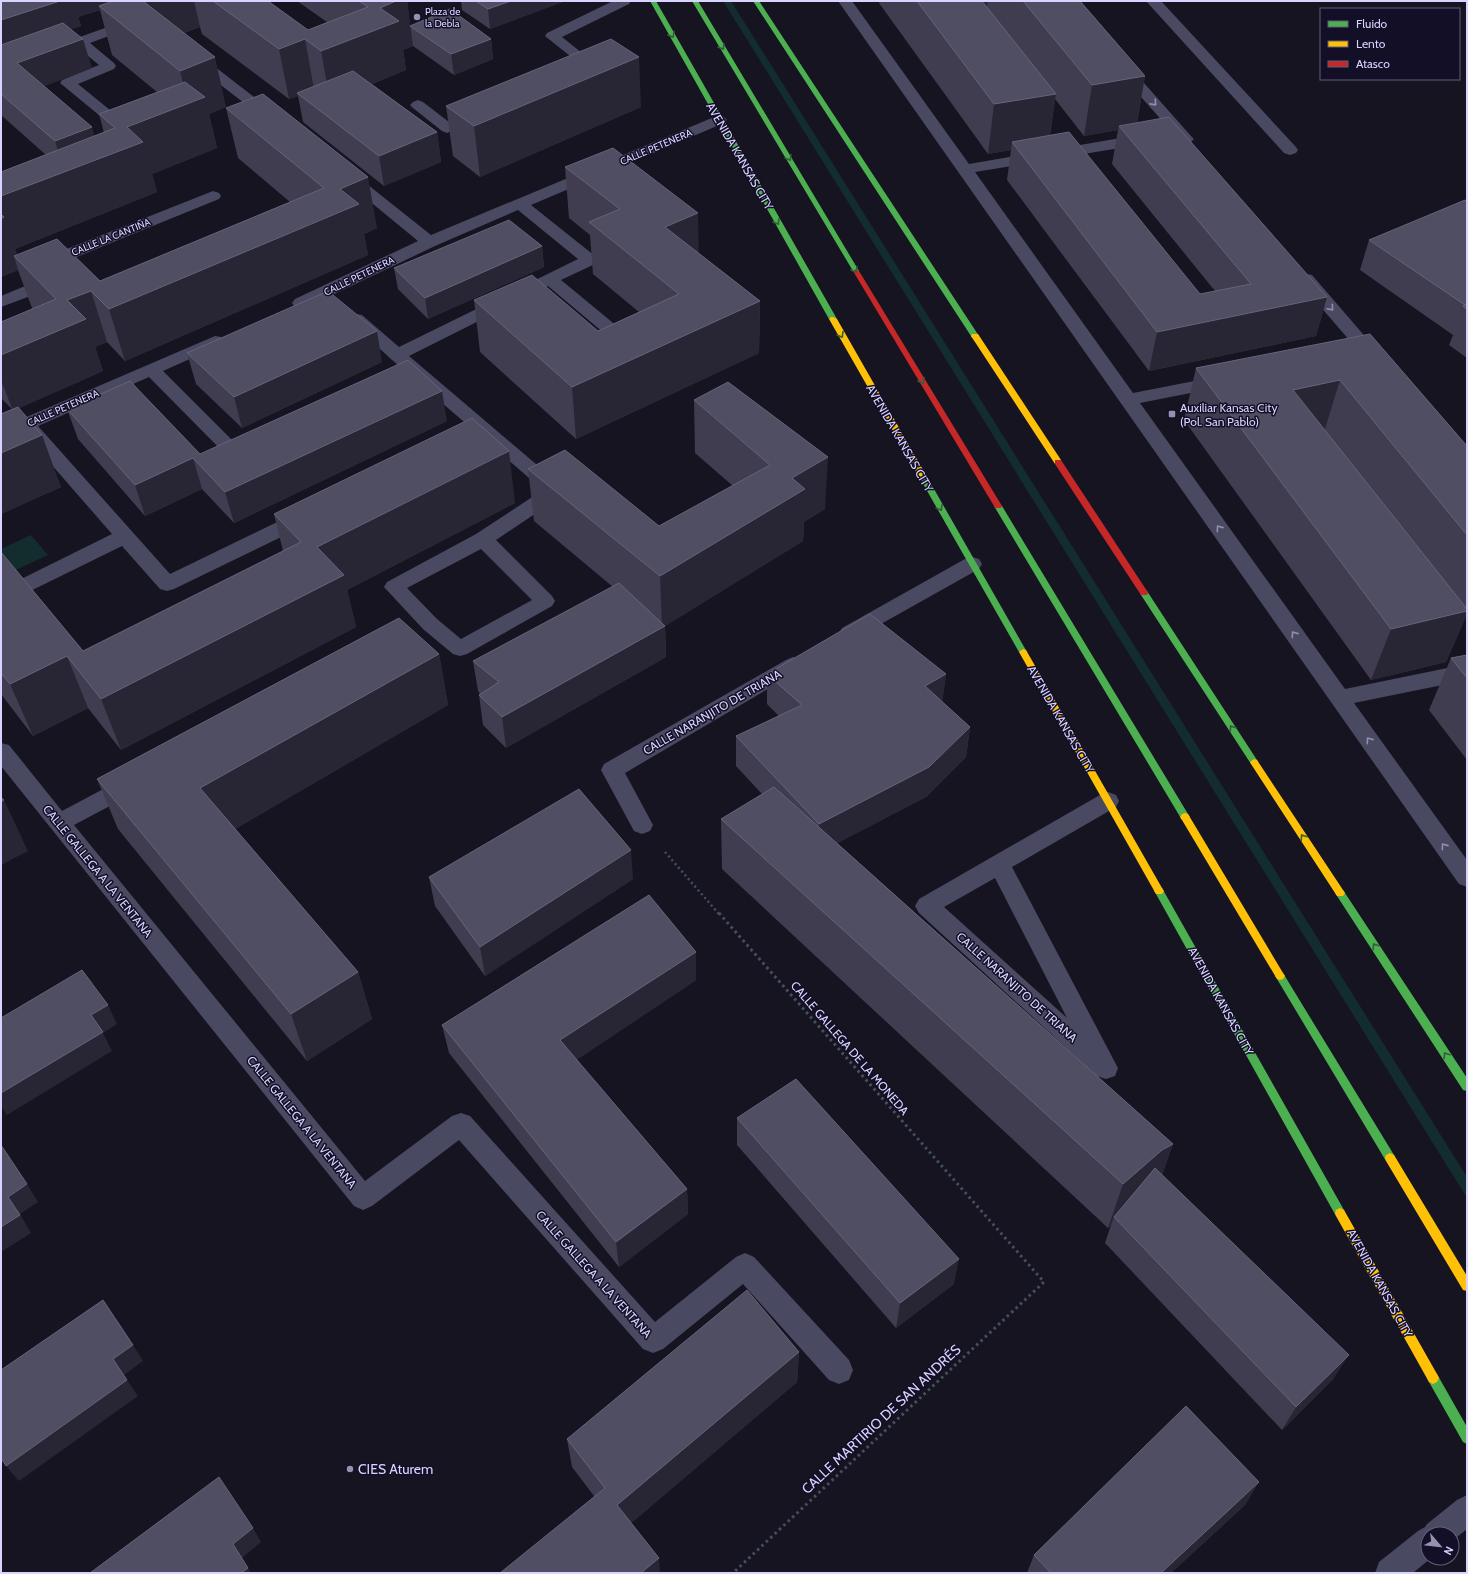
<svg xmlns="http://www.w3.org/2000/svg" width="1468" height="1574" font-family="Cabin,sans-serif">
<rect width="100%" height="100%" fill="#161421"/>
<path fill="#132c2d" d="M723 1H731L1467 1177V1198Z
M31 535 48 555 1 577V549Z"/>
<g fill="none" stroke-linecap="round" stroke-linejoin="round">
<path stroke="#44505f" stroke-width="2.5" stroke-dasharray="2 3" stroke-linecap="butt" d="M665 852 719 914"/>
<path stroke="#44505f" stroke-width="3" stroke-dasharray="2.5 3.5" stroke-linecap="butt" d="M719 913 1044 1282 733 1573"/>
<path fill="#4a4962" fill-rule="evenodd" d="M1146 1H1161L1296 147 1298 150 1296 153 1290 155 1284 153Z"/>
<path fill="#4a4962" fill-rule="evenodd" d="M613 1H631L629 4 562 37 597 65C593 72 583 75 575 73L573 70 580 64 545 36 547 33Z
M838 1H852L969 164 1144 134 1149 136 1152 139 1149 142 1144 144 975 172 1133 393 1220 376 1226 378 1229 382 1226 386 1140 403 1345 689 1467 664V680L1354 703 1467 860V887L1459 884Z
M133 18 138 19 140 22 138 25 90 43 114 63 116 66 114 69 78 84 132 128 135 131 132 134 127 136 122 134 60 83 62 80 99 65 77 47 1 74V65Z
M196 55 201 56 276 114 279 117 276 120 271 122 266 120 191 62 189 59 191 56Z
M1123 64 1128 65 1191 136 1194 139 1191 142 1186 144 1181 142 1118 71 1116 68 1118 65Z
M418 100 423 102 449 122 472 112 477 110 482 112 485 115 482 118 447 133 442 131 413 108 410 105 413 102Z
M719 115 724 117 727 120 724 123 531 205 595 256 597 260 595 264 561 280 635 341 638 345 635 349 629 350 623 349 548 286 409 356 563 487 566 491 563 495 496 540 552 596 555 601 552 606 467 654 460 656 453 654 423 629 384 587 387 582 476 534 543 490 391 359 347 319 350 315 356 314 362 315 399 347 578 259 518 210 435 246 307 307 301 308 295 307 292 303 295 299 418 241 339 176 341 173 347 171 353 173 431 235ZM481 549 532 600 461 639 437 619 407 588Z
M213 191 219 193 221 196 219 199 52 267 44 291 1 307V296L30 284 39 260Z
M1306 274 1312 275 1381 355 1384 359 1381 363 1375 364 1369 363 1300 283 1298 279 1300 275Z
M215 336 221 337 224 341 221 345 163 371 240 448 249 445 256 447 258 451C253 460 241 463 231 460L149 377 38 426 170 574 298 512 305 511 312 512 315 517 312 522 174 589 167 591 160 589 122 546 8 602 1 604V589L112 534 23 432 1 441V428Z
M972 557 979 559 982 564 979 569 856 638 849 640 842 638 839 633 842 628 965 559Z
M793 657 800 660 803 665 800 670 625 773 653 825 650 831 642 834 634 831 601 770 604 764 786 660Z
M1 743 9 745 62 811 124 778 132 776 140 778 143 784 140 790 74 825 365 1181 452 1116 461 1113 470 1116 655 1322 736 1257 745 1253 754 1257 849 1360 853 1370 849 1380 839 1384 829 1380 743 1284 663 1349 653 1353 643 1349 459 1140 372 1206 363 1210 354 1206 1 766Z
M1108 792 1116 795 1119 801 1116 807 1012 867 1118 1068 1115 1076 1106 1079 1097 1076 919 913 915 906 919 899 1100 795ZM995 878 1067 1018 944 907Z
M1467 1495V1529L1452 1541V1534H1428V1558H1431L1413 1573H1375L1379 1562 1418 1531 1425 1527 1427 1524 1457 1500Z"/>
<path fill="#4caf50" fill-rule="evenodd" d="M650 1H656L837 319 835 321H833L829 319Z
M692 1H698L859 271 858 272 856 273 853 271Z
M753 1H759L979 336 978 338H972L971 336Z
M922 472 926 475 1027 652 1026 654 1023 655 1019 652 918 475Z
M998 503 1002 506 1188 814 1190 817 1188 820H1182L994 506Z
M1144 590 1147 591 1257 760 1258 762 1257 764H1251L1141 595 1140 593Z
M1159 887 1162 888 1344 1210 1345 1213 1344 1216 1340 1218 1336 1216 1156 894 1154 891 1156 888Z
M1340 889 1343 890 1467 1078V1091L1463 1090 1337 896 1335 893 1337 890Z
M1280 972 1283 973 1394 1155 1395 1158 1394 1161 1390 1163 1386 1161 1277 979 1275 976 1277 973Z
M1433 1372 1437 1374 1467 1427V1444L1463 1442 1429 1382 1427 1378 1429 1374Z"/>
<path fill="#ffc107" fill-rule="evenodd" d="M831 317H833L837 319 926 475 925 477 922 478 918 475 829 319Z
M972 334H978L1061 460V464H1055L971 336Z
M1023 649 1026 650 1162 888 1164 891 1162 894H1156L1019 652Z
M1254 759 1257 760 1343 890 1345 893 1343 896H1337L1251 764 1250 762Z
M1185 813 1188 814 1283 973 1285 976 1283 979 1280 980 1277 979 1182 820 1180 817 1182 814Z
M1390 1153 1394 1155 1467 1276V1291L1463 1290 1386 1161 1385 1158 1386 1155Z
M1340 1208 1344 1210 1437 1374 1439 1378 1437 1382 1433 1384 1429 1382 1336 1216 1335 1213 1336 1210Z"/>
<path fill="#c62828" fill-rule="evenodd" d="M856 269 859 271 1002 506 1001 508H995L994 506 853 271Z
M1055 460H1061L1147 591 1148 593 1147 595H1141L1055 464Z"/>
</g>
<path fill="#403d50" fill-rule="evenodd" d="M1 1H268L308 30 327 22 297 1H407L410 26 491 39 493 59 454 75 413 46 403 50 406 70 372 84 437 132 441 162 384 186 303 122 298 96 289 99 202 34 200 27 184 33 226 107 209 114 217 148 152 174 157 192 15 249 17 255 100 281 290 202 238 158 226 108 377 228 364 234 368 255 125 361 107 342 95 347 103 371 19 408 61 487 1 514V414L12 409 1 398V322L33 309 32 308 18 270 1 277V172L46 155 1 115ZM100 10 112 55 157 92 99 114 104 133 95 136 44 86 92 68 71 29 81 26 78 17Z
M461 1H565L490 29 462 10Z
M880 1H1080L1145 76 1137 123 1327 297 1316 336 1149 371 1007 180 1011 150 988 154 879 3ZM1055 99 1084 136 1118 130 1112 164 1215 291 1200 294 1050 135Z
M446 106 641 107 480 177 453 156Z
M565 167 699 254 760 301 759 353 576 439 480 352 474 300 598 331 639 312 593 274 590 235 569 218Z
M1467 202V358L1449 345 1453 335 1360 270 1369 240Z
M542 246 544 267 428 319 398 289 394 268Z
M1370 334 1467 446V614L1446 662 1371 680 1184 420 1196 368Z
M187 353 382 362 242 428 196 384Z
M694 400 825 509 804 522 803 541 665 626 666 657 506 748 483 725 479 695 480 694 478 691 473 661 613 587 534 521 528 469 659 526 733 486 695 453Z
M67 409 200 454 447 421 234 523 202 489 145 516 78 439Z
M515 503 347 590 356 627 121 750 88 708 33 736 1 694V552L83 651 283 551 274 514Z
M439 654 448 705 235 829 358 972 372 1019 307 1061 118 829 97 779Z
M1467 655V760L1429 710 1451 658Z
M767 674H946L942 702 970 727 966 757 926 797 837 843 1173 1144 1162 1175 1334 1378 1282 1430 1105 1243 1111 1225 1108 1228 722 869 721 819 762 794 736 766V736L779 716 767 704Z
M429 877 633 879 485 976 435 906Z
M696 952V980L576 1060 687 1189 688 1214 619 1267 449 1053 442 1025Z
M737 1118 954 1284 896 1328 737 1145Z
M799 1352 797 1382 631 1523 594 1496 572 1467 567 1439Z
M1246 1504 1171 1573H1027L1034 1555Z"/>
<path fill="#282635" d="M60 1H112L99 6 100 10 78 17 81 26 1 53V20Z
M138 1H194L200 27 150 45Z
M396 1H407L413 46 403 50 406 70 330 101 321 51 380 8Z
M511 1H565L490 29 488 9Z
M953 1H988L986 12Z
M83 39 92 68 26 93 17 63Z
M305 39 314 89 297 93 298 96 289 99 279 49Z
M491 39 493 59 454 75 451 54Z
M215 57 226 107 209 114 217 148 152 174 157 192 15 249 20 262 14 256 18 270 1 277V196L127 127 188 104 180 71Z
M639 57 641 107 480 177 474 126Z
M1145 76 1136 127 1119 126 1118 130 1084 136 1092 85Z
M1056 94 1048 144 1012 142 1011 150 988 154 994 104Z
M92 127 100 156 64 171 55 141Z
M437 132 441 162 384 186 379 156Z
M368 177 377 228 364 234 368 255 125 361 109 309 340 189Z
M698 213 699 265 665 227Z
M542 246 544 267 428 319 425 298Z
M91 291 107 342 95 347 103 371 13 411 1 380V355L67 300Z
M1327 297 1316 336 1149 371 1157 332Z
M760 301 759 353 576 439 572 387Z
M377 331 382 362 242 428 234 397Z
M1340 380 1324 432 1293 390Z
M442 391 447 421 234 523 225 492Z
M42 435 61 487 1 514V453Z
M509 451 515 503 347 590 356 627 121 750 101 699 317 547Z
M828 457 825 509 804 522 803 541 662 628 660 576 792 478Z
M193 458 202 489 145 516 135 485Z
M1467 611V614L1446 662 1371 680 1391 629Z
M665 626 666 657 506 748 502 717Z
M439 654 448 705 218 839 200 788Z
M67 656 88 708 33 736 10 684Z
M946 674 942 704 925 686Z
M970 727 966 757 926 797 817 854 819 824Z
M4 800 28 851 1 865V802Z
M631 850 633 879 485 976 480 947Z
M696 952V980L564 1068 560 1040Z
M358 972 372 1019 307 1061 291 1014Z
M108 1005 117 1024 103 1033 112 1051 7 1115 1 1106V1093L91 1015Z
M1173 1144 1157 1188 1114 1217 1111 1225 1108 1228 1123 1184 1162 1150Z
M27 1184 38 1202 20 1214 31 1233 1 1252V1227L8 1197Z
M687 1189 688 1214 619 1267 616 1242Z
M959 1259 954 1284 896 1328 900 1303Z
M133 1345 143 1361 124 1375 113 1359Z
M799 1352 797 1382 621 1532 617 1505Z
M1349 1355 1334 1378 1282 1430 1296 1407Z
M127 1380 138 1396 19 1481 6 1466Z
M1259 1482 1246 1504 1171 1573H1161Z
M253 1528 261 1542 242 1558 251 1573H241L233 1544Z
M659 1558 660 1573H641Z"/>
<path fill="#504e63" stroke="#66637b" d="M1 1H60L1 20Z
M113 1H143L215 57 180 71 99 6Z
M213 1H268L308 30 368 7 359 1H396L380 8 399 21 321 51 305 39 279 49Z
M476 1H511L488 9Z
M917 1H982L1056 94 994 104Z
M1023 1H1080L1145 76 1092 85Z
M450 9 491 39 451 54 410 26Z
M63 23 83 39 17 63 92 127 55 141 1 94V66H2L1 65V45Z
M611 39 639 57 474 126 446 106Z
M353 71 437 132 379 156 297 93Z
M185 82 205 97 127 127 143 142 1 196V172L115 128 99 114Z
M263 94 368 177 340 189 359 204 109 309 91 291 67 300 86 319 1 355V322L56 299 14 256 57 239 100 281 324 188 226 108Z
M1169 117 1327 297 1157 332 1012 142 1069 132 1200 294 1251 284 1119 126Z
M613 148 698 213 665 227 760 301 572 387 474 300 532 275 598 331 679 294 589 222 620 209 565 167Z
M1465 200 1467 202V304L1465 305 1369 240Z
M1 214 4 217 1 219Z
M509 220 542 246 425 298 394 268Z
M328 291 377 331 234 397 187 353Z
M1467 304V309L1463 306Z
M1370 334 1467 446V535L1340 380 1293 390 1467 609V611L1391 629 1196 368Z
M408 360 442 391 225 492 193 458 135 485 67 409 130 381 200 454Z
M728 382 828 457 792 478 805 489 660 576 528 469 565 450 659 526 770 465 694 400Z
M18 407 42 435 1 453V414Z
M472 418 509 451 317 547 344 575 101 699 67 656 10 684 1 673V552L83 651 301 542 274 514Z
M619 583 665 626 502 717 479 695 499 682 473 661Z
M870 614 946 674 925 686 970 727 929 767 819 824 736 736 802 705 767 674Z
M399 618 439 654 200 788 358 972 291 1014 97 779Z
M1467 655V678L1451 658Z
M774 787 1173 1144 1162 1150 1123 1184 721 819Z
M579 789 631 850 480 947 429 877Z
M1 797 4 800 1 802Z
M649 895 696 952 560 1040 687 1189 616 1242 442 1025Z
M82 970 108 1005 91 1015 103 1032 1 1093V1018Z
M796 1079 959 1259 900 1303 737 1118Z
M1 1145 27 1184 8 1197 20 1215 1 1227Z
M1155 1168 1349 1355 1296 1407 1114 1217Z
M747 1290 799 1352 617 1505 659 1558 641 1573H500L605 1488 567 1439Z
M103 1300 133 1345 113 1359 127 1380 6 1466 1 1458V1370Z
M1186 1406 1259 1482 1161 1573H1051L1034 1555Z
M219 1477 253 1528 233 1544 248 1568 241 1573H90Z"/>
<defs><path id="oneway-chevron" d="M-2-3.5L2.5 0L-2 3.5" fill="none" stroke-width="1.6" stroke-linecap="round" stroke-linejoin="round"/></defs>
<g stroke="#305f3b">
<use href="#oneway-chevron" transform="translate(672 35) rotate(61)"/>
<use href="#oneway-chevron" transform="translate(722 47) rotate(59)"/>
<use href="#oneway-chevron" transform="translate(789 158) rotate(59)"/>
<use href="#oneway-chevron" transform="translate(777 222) rotate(60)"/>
<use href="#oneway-chevron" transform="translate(855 270) rotate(59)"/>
<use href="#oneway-chevron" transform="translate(841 335) rotate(60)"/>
<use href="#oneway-chevron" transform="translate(922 381) rotate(59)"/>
<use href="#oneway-chevron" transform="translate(940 508) rotate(60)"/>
<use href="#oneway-chevron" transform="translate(1232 728) rotate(-123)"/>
<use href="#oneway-chevron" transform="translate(1303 837) rotate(-123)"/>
<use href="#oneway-chevron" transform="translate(1375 946) rotate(-123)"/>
<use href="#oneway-chevron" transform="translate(1446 1055) rotate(-123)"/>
</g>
<g stroke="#928eb0">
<use href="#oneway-chevron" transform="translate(1154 103) rotate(48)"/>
<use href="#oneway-chevron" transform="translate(1331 308) rotate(49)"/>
<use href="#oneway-chevron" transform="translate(1219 528) rotate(-125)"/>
<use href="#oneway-chevron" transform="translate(1294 634) rotate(-125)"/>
<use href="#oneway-chevron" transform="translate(1369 740) rotate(-125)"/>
<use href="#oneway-chevron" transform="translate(1444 846) rotate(-125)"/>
</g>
<g fill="#9591b1" stroke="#130f26" stroke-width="1.5">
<circle cx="417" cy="17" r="4"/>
<rect x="1168" y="410" width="8" height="8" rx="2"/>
<circle cx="350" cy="1469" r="4"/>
</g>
<g text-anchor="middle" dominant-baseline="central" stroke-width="3" stroke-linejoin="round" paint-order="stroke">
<g font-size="10" fill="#d9d4ff" stroke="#130f26" text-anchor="start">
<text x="425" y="11">Plaza de<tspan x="425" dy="12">la Debla</tspan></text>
</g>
<g font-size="10" fill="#d9d4ff" stroke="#130f26">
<text transform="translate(656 147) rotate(-23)">CALLE PETENERA</text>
<text transform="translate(111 237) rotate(-22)">CALLE LA CANTIÑA</text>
<text transform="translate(359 276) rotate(-26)">CALLE PETENERA</text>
<text transform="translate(63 408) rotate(-24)">CALLE PETENERA</text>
</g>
<g font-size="12" fill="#d9d4ff" stroke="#130f26">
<text transform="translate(740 156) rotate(60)">AVENIDA KANSAS CITY</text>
<text transform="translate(900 438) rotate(60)">AVENIDA KANSAS CITY</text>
<text transform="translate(712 712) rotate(-30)">CALLE NARANJITO DE TRIANA</text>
<text transform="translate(1061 719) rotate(60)">AVENIDA KANSAS CITY</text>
<text transform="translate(98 871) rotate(51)">CALLE GALLEGA A LA VENTANA</text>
<text transform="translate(1017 987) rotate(42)">CALLE NARANJITO DE TRIANA</text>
<text transform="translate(1221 1001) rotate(61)">AVENIDA KANSAS CITY</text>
<text transform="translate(850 1048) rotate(49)">CALLE GALLEGA DE LA MONEDA</text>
<text transform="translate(302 1122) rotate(51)">CALLE GALLEGA A LA VENTANA</text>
<text transform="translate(594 1274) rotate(48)">CALLE GALLEGA A LA VENTANA</text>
<text transform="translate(1380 1283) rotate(61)">AVENIDA KANSAS CITY</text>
</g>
<g font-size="12" fill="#d9d4ff" stroke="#130f26" text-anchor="start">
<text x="1180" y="407">Auxiliar Kansas City<tspan x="1180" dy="14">(Pol. San Pablo)</tspan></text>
</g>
<g font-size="14" fill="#d9d4ff" stroke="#130f26">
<text transform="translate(881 1419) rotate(-43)">CALLE MARTIRIO DE SAN ANDRÉS</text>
</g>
<g font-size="14" fill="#d9d4ff" stroke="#130f26" text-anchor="start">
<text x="358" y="1469">CIES Aturem</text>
</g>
</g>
<rect width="1468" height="1574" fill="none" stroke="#d9d4ff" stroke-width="4"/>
<rect x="1320" y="8" width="140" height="72" fill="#130f26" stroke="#625e7d"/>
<rect x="1328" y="21" width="20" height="6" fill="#4caf50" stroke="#625e7d"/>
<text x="1356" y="28" font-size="12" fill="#d9d4ff">Fluido</text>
<rect x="1328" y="41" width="20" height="6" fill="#ffc107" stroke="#625e7d"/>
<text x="1356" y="48" font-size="12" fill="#d9d4ff">Lento</text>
<rect x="1328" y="61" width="20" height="6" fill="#c62828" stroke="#625e7d"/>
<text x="1356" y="68" font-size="12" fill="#d9d4ff">Atasco</text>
<g transform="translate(1440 1546) rotate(118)"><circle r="19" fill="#130f26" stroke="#625e7d"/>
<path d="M0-3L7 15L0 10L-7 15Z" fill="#9591b1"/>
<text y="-6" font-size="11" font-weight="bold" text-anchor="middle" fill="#d9d4ff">N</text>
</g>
</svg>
